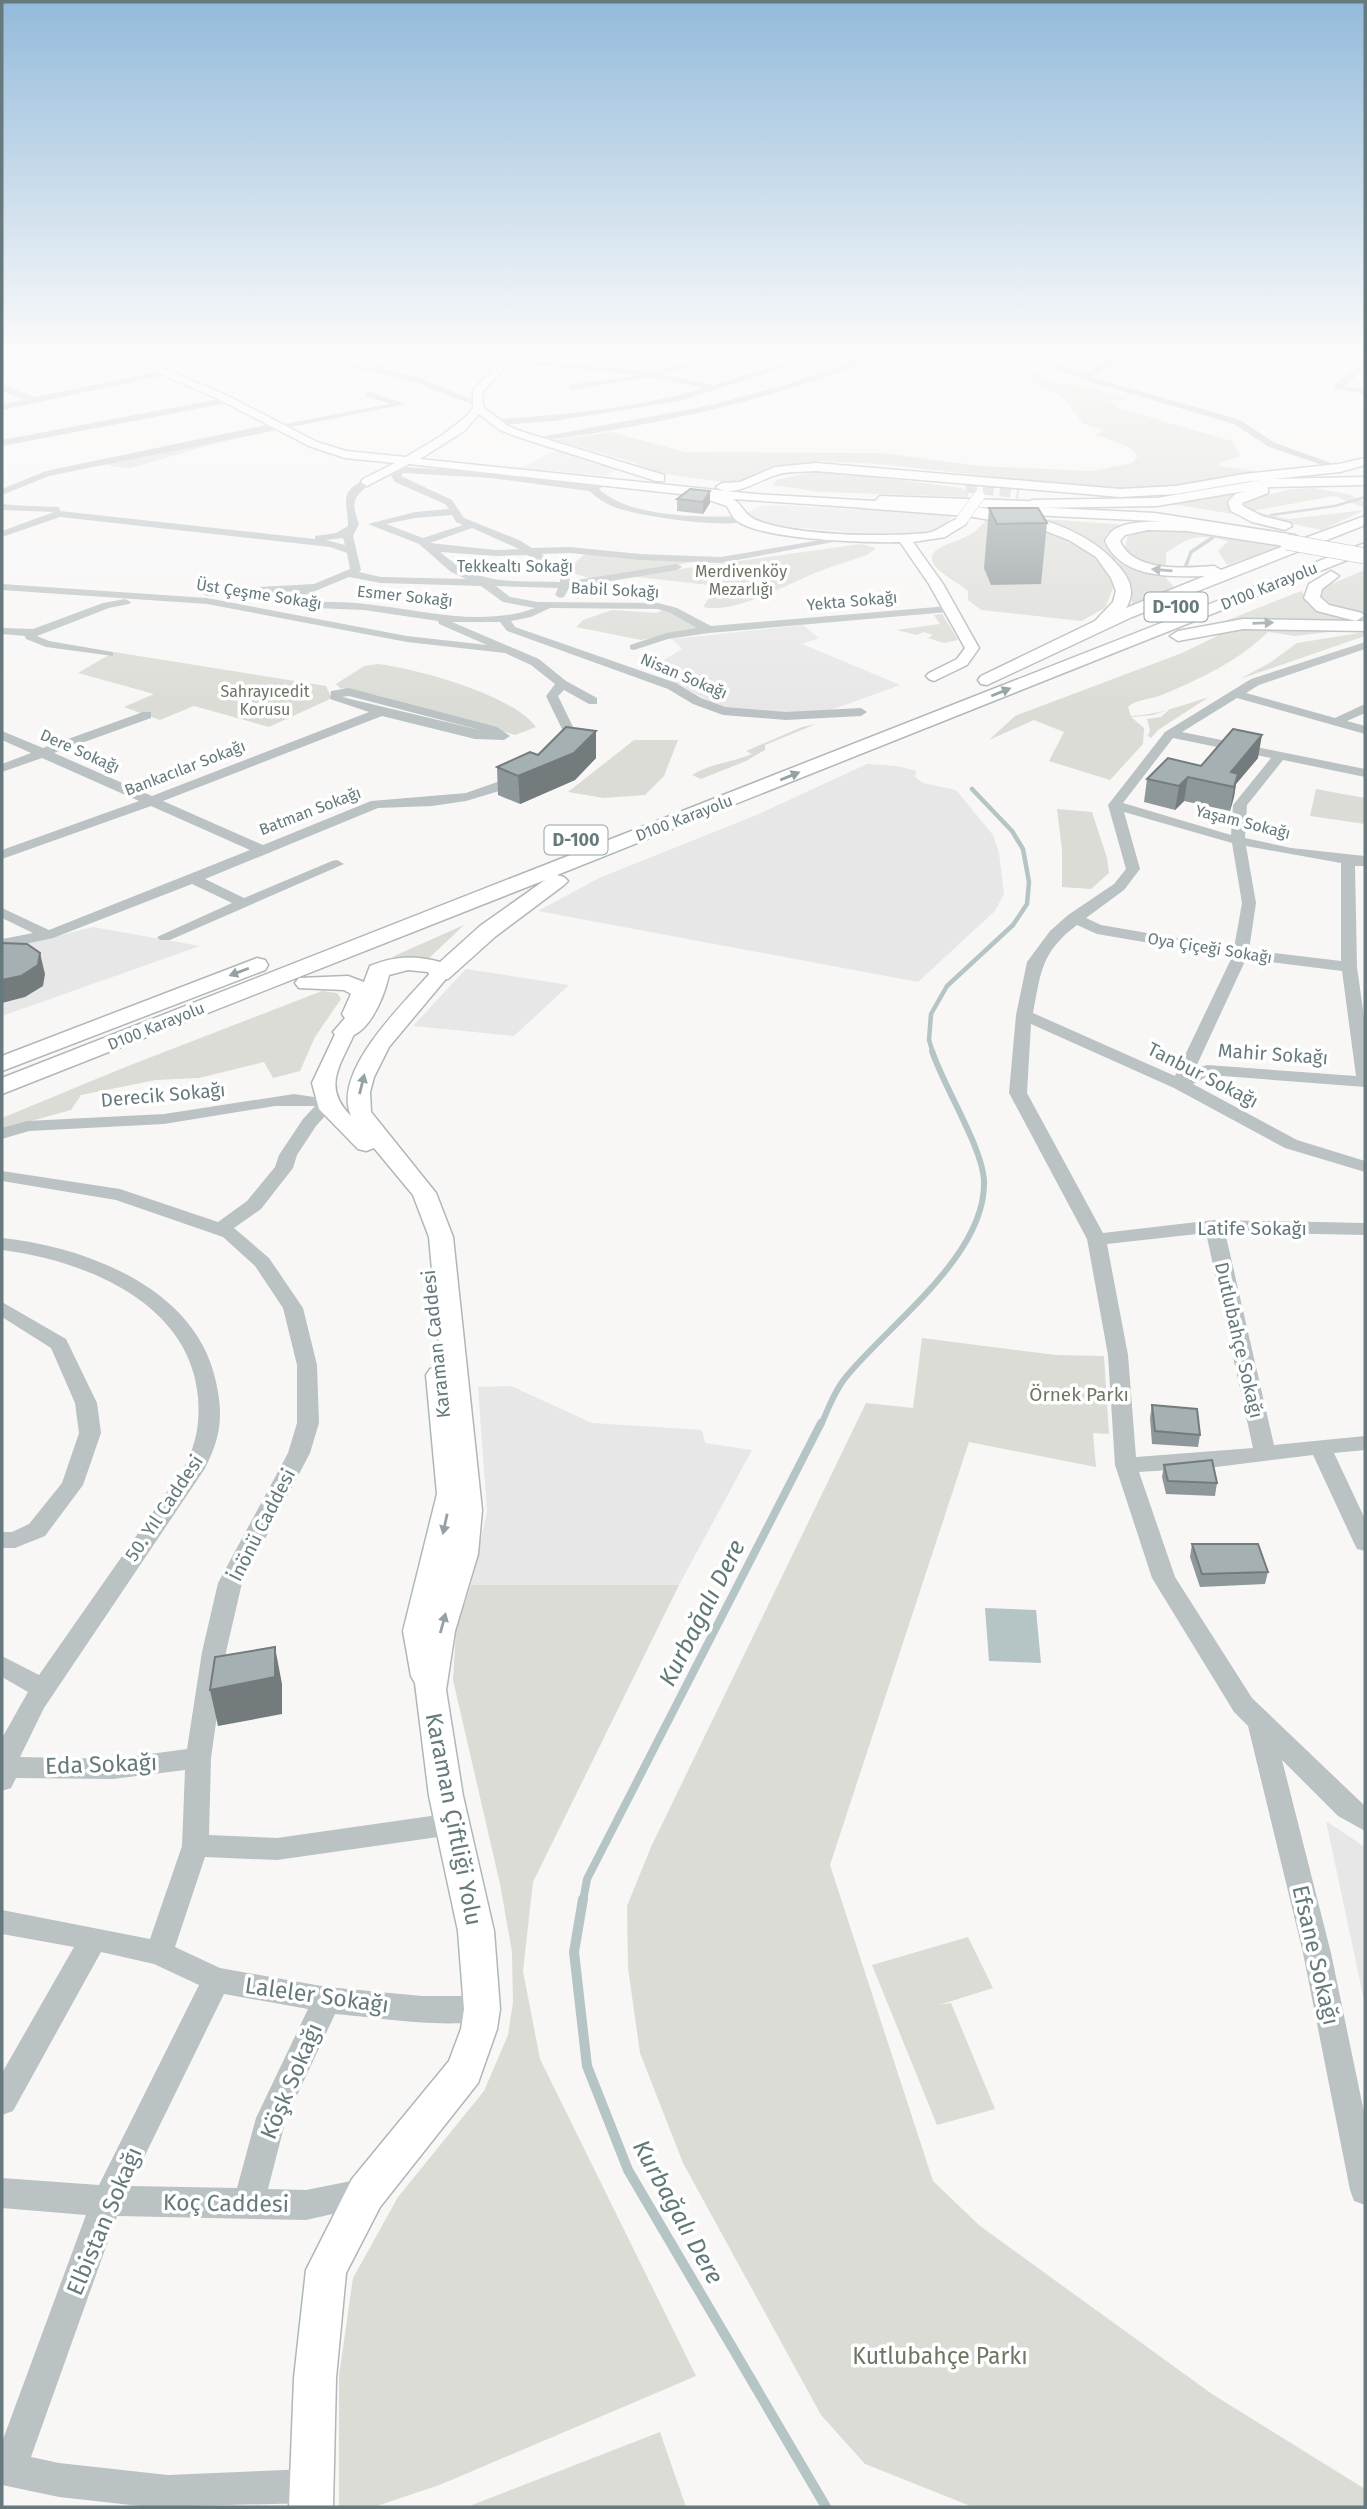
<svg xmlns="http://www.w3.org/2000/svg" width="1367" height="2509" font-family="'Fira Sans',sans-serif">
<rect width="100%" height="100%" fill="#f8f7f6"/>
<path fill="#e6e7e6" d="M892 356H979L964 359 937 372 883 359Z
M559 449 620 467 606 476 520 468Z
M775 505 881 511 953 515 944 526 925 534 883 535 782 526 753 519 746 513 762 506Z
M803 625 819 638 802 644 900 685 831 710 806 713 726 710 649 669 682 649 672 639Z
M867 764 897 766 916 771 915 777 923 783 956 790 993 835 999 853 1004 894 995 911 918 982 538 911 599 878 759 814Z
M93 927 200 946 2 1016V950Z
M466 969 569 985 514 1036 413 1026Z
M511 1386 592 1423 702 1430 705 1443 752 1450 679 1585H471L487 1512 478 1387Z
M1326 1821 1365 1847V2005Z"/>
<path fill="#dadcd5" d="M1019 365 1056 384 1086 386 1129 399 1108 401 1118 408 1232 441 1241 456 1222 462 1217 466 1266 472 1169 487 1118 490 878 464 819 461 769 468 745 481 730 483 658 473 633 462 555 440 611 432 685 452 882 453 979 466 1092 471 1132 463 1138 456 1129 447 1096 435 1103 430 1083 424 1065 399 1033 382Z
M276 427 282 429 224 441 131 468 114 467 104 463Z
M837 472 962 488 969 494 967 497 821 492 773 485 776 480 807 473Z
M1361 483C1349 489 1342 486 1329 485 1301 484 1242 482 1226 501L1229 509 1238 514H1233L1177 505 1146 504 1270 484Z
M1313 488 1348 494 1365 502V508L1334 496 1253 511 1289 519 1365 510 1322 530 1272 520 1245 510 1243 504 1245 500 1292 489Z
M989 517 1059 533 1096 557 1112 578 1113 588 1105 608 1081 621 981 610 968 600V591C959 583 949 579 941 572 916 550 949 545 963 538 974 534 981 526 989 517Z
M1043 519 1129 525 1112 533H1107L1103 542 1118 562 1134 568 1162 573 1174 587 1132 606C1132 595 1131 584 1125 575 1109 552 1061 534 1036 520Z
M1175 529 1285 546 1227 565 1218 551 1228 541C1197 534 1192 535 1166 553V567L1148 566 1120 548H1125L1127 537 1143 530Z
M861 544 876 548 867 555C851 560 836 565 820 571 791 582 734 615 703 607L717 586 629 576Z
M585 554 700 561 589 578 565 571Z
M1365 570V614L1324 603 1320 597 1321 591 1333 583Z
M1301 591C1319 611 1339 617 1365 620V623L1225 621Z
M612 610 657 613 662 610 675 612 697 626V630L641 640 576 627 583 620Z
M942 614 958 640 944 643 928 638 933 635 924 632 917 635 896 630 940 624 934 615Z
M1274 624 1365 628 1295 636 1268 632C1240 660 1200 679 1164 694 1151 700 1138 698 1128 707L1131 716C1157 715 1183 705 1209 697L1158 730 1151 738 1148 736 1150 730 1147 719 1161 717 1170 709 1153 715 1131 717 1144 728 1143 744 1110 780 1049 761 1064 732 1034 720 989 740 1015 716 1182 653 1221 634 1227 627Z
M1365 632V636L1240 679 1271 662 1297 643Z
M114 652 326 686 331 697 328 700 269 727 194 706 160 720 124 707 154 694 78 673Z
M378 664C418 669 513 695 536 727L515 735 376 695 340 688 336 684 364 666Z
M816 724 765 745V750L746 761 701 779 692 775C709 764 733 762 752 754L746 751 802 727Z
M634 740H678L664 776 645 795 604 798 568 792Z
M1316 789 1365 798V824L1310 816Z
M1057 809 1092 812 1107 858 1109 873 1091 889 1062 887V850Z
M464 925 425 962 392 957Z
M322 991 337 993 341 999 315 1037 300 1071 273 1078 264 1062 199 1078 156 1080 81 1095 71 1110 2 1129V1118L123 1068Z
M922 1338 1056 1355 1104 1356 1109 1434 1093 1433 1096 1467 969 1442 830 1865 933 2181 980 2226 1212 2394 1365 2489V2507H973L865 2464 821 2415 683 2163 640 2053 628 1968 627 1906 651 1847 866 1403 913 1408Z
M471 1585H679L533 1882 523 1971 540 2059 696 2376 442 2484 374 2507H339V2376L353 2278 398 2197 484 2091 508 2035 513 2002 512 1952 500 1884 453 1680 456 1630Z
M968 1937 993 1988 939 2005 951 2003 995 2109 937 2125 872 1965Z
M660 2432 686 2507H467Z"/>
<path fill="#b5c4c4" d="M985 1608 1036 1610 1041 1663 989 1661Z"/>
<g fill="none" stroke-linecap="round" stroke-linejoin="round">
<path stroke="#b5c4c4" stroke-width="2.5" d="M1271 515 1335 506 1365 497"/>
<path stroke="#b5c4c4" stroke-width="3.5" d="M1185 568 1191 552 1212 538"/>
<path stroke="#b5c4c4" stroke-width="4.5" d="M933 1053 929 1040 931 1014 947 986 1013 925 1027 904 1029 882 1023 849 1012 831 972 789"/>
<path stroke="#b5c4c4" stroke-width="6" d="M821 1425C828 1409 835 1390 846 1377 889 1324 987 1255 984 1180 982 1147 944 1087 932 1051"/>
<path stroke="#b5c4c4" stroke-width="8" d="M583 1901 587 1879 821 1423"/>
<path stroke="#b5c4c4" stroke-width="10" d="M583 1899 574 1952 587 2066 628 2170 826 2507"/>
<path stroke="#ccd2d2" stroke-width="11" stroke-dasharray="11 6" stroke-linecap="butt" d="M966 487 1019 493"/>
<defs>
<path id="major" d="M121 356H135L228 396 317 442 346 451 406 457 441 436 467 416 473 408V390L504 356H515L482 393 483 407 508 426 523 432 664 475V481H656L515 436 500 430 479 414 464 431 420 459 755 494 875 501 880 496 1026 501 1030 502 1031 507 1155 513 1295 535 1302 539 1295 543 1155 521 1009 514 1005 513 1004 508 900 504 899 509 895 510 733 499C743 505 744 515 756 520 796 536 884 537 927 533 941 531 953 516 966 518V524L945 537 913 542 943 584 979 648 967 665 934 681 929 679 926 676 929 673 957 659 965 648 929 584 900 542C866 543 760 540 736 520 732 516 729 510 727 506L709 500 707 497 409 464 367 486 361 482 363 479 395 463 345 458 309 446 220 400Z
M1365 458V465L1340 472 1244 482 1176 494 1120 497 816 471C803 472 788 471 776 475 759 480 732 499 716 487L722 483 740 482 775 467 816 463 1120 489 1176 486 1244 474 1339 464Z
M440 968 447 970 450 974 389 1047 374 1077 370 1092 371 1112 436 1193 453 1237 482 1510 478 1554 455 1631 446 1690 463 1796 494 1931 500 2009 497 2029 478 2083 380 2207 346 2273 336 2378 333 2507H289L294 2378 306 2270 352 2179 449 2061 461 2029 464 2009 458 1931 429 1796 415 1683 411 1676 403 1631 437 1494 426 1375 430 1369 441 1367 429 1237 413 1195 374 1148 366 1151 358 1149 319 1109 312 1083 338 1028H352L355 1032C341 1065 321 1086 351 1116 331 1071 406 1001 433 970Z"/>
<path id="highway" d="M1365 477V485L1268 487V493L1242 503 1243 506 1262 516 1290 523 1292 526 1285 530 1252 522 1231 511 1228 502 1235 494 1245 491 1157 506 1032 508 1025 504 1032 500 1157 498 1267 479Z
M867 501C946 505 1067 501 1121 569 1131 581 1135 594 1126 608L1205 576C1169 577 1121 578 1105 541 1107 537 1111 531 1115 529 1147 510 1249 532 1287 538L1294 542 1365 516V525L1132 617 987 685 981 684 978 680 981 676 1095 621 1113 602 1116 591 1111 578 1096 557 1069 540 1038 528 967 516 862 508V502ZM1148 530 1187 531 1284 546 1221 570 1214 566C1185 568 1134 573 1120 541L1125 535Z
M1365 543V553L557 875 564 877 568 881 564 885 496 936 448 979H432L428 972 408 970 389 975C384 998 366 1044 337 1037L333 1032 345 1018 342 1014 351 994 344 990 299 988 295 983 299 978 348 976 364 982 370 966C394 956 415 955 440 962L480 926 545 880 2 1094V1078Z
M1331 571 1339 576 1322 589 1320 597 1329 605 1362 613 1364 616 1356 621H1365V631L1243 629 1178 641 1170 636 1178 631 1243 619 1356 621 1317 611 1304 598 1309 584Z
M257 958 265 960 268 965 265 970 2 1071V1056Z"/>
</defs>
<use href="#major" stroke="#afb7b8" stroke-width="3"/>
<use href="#highway" stroke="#b1b7b8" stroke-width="3"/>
<path fill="#bbc2c3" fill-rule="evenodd" d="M45 356H63L2 369V365Z
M140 356H157L134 362 130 360Z
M237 356H252L216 366 212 364Z
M306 356C327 356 357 369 374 367 389 365 402 356 418 356L382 369 414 376 483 404 476 406 409 380Z
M707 356H720L662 375 714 385 807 356H820L680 401 554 421 496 425 492 422 496 419C565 415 638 408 704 388L651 377 571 390 568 385 640 375 506 362 503 358 651 372Z
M866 356H878C859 368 834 374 813 381 723 411 629 429 535 442L530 439 707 406 789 384Z
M1025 356H1037L1083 374 1111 359H1117V363L1091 377 1240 420 1275 443 1345 468 1337 470 1269 447 1234 424 1084 380Z
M1362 362H1365V368L1345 386 1365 390V394L1335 389V385Z
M167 370 170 374 2 410V404L25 400 2 391V385L35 397Z
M368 391 405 404 49 476 2 495V489L46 471 281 422 285 424 390 404 365 396Z
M230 397 233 402 2 446V440Z
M402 467 491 472 591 485 601 479 608 484 599 489C631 519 704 517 747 516L752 519C734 531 639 516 617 508 606 504 597 498 589 491L491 478 403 473 401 476 452 500 464 518 519 540 532 548 570 547 640 554 721 557 844 536 849 539 721 563 640 560 570 553 541 554 569 573 570 581 677 564 682 567 677 570 569 588 564 597 560 598 555 595 558 588 496 586 510 597 538 602 658 603 677 608 711 626 948 606 954 609 948 612 709 633 668 639 634 650 630 649V645L666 633 697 628 669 612 658 609 550 608 531 617 511 621 515 627 676 683 701 698 725 707 786 712 861 708 867 712 861 716 786 720 723 715 693 704 668 689 507 631 500 622H452L539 659 566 681 597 698V704H589L564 690 558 696 574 729 562 753 557 754 551 750 562 729 546 696 555 684 531 665 505 653 407 642 207 604 2 590V584L207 598 407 636 487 645 439 624 438 621 364 610 292 607 286 604 292 601C319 602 347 601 374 605 426 611 484 627 535 608L503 602 481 586 381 583 349 577 303 596 299 595V591L207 596 202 593 207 590 314 584 350 569 347 553 330 547 60 517 2 537V531L54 512 2 510V504C21 506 41 506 59 507L60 511 315 539V536L336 533 348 526C348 503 337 491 367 479L372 482C354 498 350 499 359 524L353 536 361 570 359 572 381 577 466 579 451 572 419 544 368 524 415 512 449 509 445 504 395 482 391 476ZM452 515 456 522 463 525 423 538 386 524 415 518ZM472 528 519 549 496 550 430 543ZM343 538 345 545 326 540ZM440 552 496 556 527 555 560 576V582C509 580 481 587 440 552Z
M125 599 131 602 129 604 109 608 37 636 49 641 113 652V656L46 647 26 639 25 636 2 634V628L33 629 103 603Z
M1365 642V649L1259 685 1246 693 1335 718 1365 704V713L1347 721 1365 726V734L1237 698 1182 732 1365 769V777L1283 760 1247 805 1245 838 1291 848 1365 856V866H1355L1357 967 1365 1024V1087L1210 1075 1193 1084 1297 1140 1365 1161V1172L1285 1148 1174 1088 1031 1024 1027 1093 1103 1233 1214 1220 1365 1223V1235L1225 1232 1274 1445 1365 1436V1450L1334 1453 1365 1519V1551L1357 1549 1354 1543 1313 1455 1216 1467 1139 1472 1175 1577 1252 1698 1365 1806V1831L1338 1816 1282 1760 1331 1953 1365 2117V2205L1354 2201 1350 2190 1303 1953 1248 1726 1234 1712 1152 1578 1115 1465 1108 1355 1087 1239 1009 1093 1016 1015 1027 962 1050 931 1068 915 1114 884 1126 869 1108 805 1165 732 1251 679ZM1173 738 1271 758 1233 805 1231 835 1123 803ZM1124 812 1232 843 1242 903 1234 948 1101 925 1086 918 1124 890 1140 869ZM1246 846 1341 863V961L1249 950 1256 903ZM1077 925 1097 934 1232 957 1175 1076 1033 1013C1041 972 1041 952 1077 925ZM1246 959 1342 971 1356 1076 1207 1065 1195 1069ZM1206 1233 1253 1448 1136 1457 1128 1355 1107 1244Z
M349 688 497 727 510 736 504 740 475 739 382 716 163 801 263 845 371 801 466 793 520 774 527 778 506 789 466 801 432 806 378 808 205 879 244 898 332 861 337 860 344 864 170 940H160L157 937 232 903 192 884 53 938 2 949V939L33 933 2 918V908L49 930 250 850 151 806 2 859V850L139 801 42 758 2 772V764L31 753 2 740V731L43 748 143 712H151V718L54 753 152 796 369 712 330 699 331 691ZM349 696 484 731 342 697Z
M294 1094 327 1099 336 1104 316 1126 297 1155 293 1168 261 1209 234 1228 269 1258 303 1308 317 1365 319 1423 310 1453 242 1583 226 1652 211 1758 209 1835 277 1838 452 1813 461 1816 465 1824 461 1832 452 1835 277 1860 205 1857 175 1947 220 1968 327 1987 422 1996H482L492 2000 496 2009 492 2018C458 2031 374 2017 335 2014L286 2119 268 2189 306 2190 366 2178 377 2182 382 2193 377 2204 306 2220 117 2216 31 2457 59 2463 168 2475 309 2469 321 2474 326 2486 321 2498 309 2503 149 2507 59 2497 2 2485V2442L86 2215 2 2208V2178L99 2185 199 1985 154 1964 101 1952 13 2111 2 2115V2073L74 1947 2 1934V1910L150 1939 182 1846 185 1770 113 1779 16 1778 11 1788 2 1791V1738L28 1692 2 1677V1656L39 1675 183 1469C196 1445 200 1425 198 1397 190 1302 83 1260 2 1250V1238C86 1247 197 1288 216 1382 224 1417 220 1440 204 1470L44 1708 20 1757 113 1759 187 1749 202 1652 218 1583 288 1453 297 1423V1365L283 1308 255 1266 223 1237 116 1200 2 1181V1171L120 1189 218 1222 247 1201 275 1167 279 1155 303 1119 315 1106H275L164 1124 29 1131 2 1139V1128L27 1121 164 1114ZM224 1994 308 2009 256 2118 237 2188 130 2186Z
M2 1302 66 1339 97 1403 101 1433 83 1485 45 1536 15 1548H2V1532H12L29 1524 62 1483 79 1433 75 1403 51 1348 2 1317Z"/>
<use href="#major" fill="#fff" fill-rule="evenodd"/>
<use href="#highway" fill="#fff" fill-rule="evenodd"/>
<defs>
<path id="major-bridge-far1" d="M961 521 979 496"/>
<path id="major-bridge" d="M1287 542 1365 556"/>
</defs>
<use href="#major-bridge-far1" stroke="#afb7b8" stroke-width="12" stroke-linecap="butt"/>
<use href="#major-bridge" stroke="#afb7b8" stroke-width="17" stroke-linecap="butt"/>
<use href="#major-bridge-far1" stroke="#fff" stroke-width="11"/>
<use href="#major-bridge" stroke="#fff" stroke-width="15"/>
</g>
<path fill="#8e9799" d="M677 499 710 503 703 514 677 511Z
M989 508 1047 523 1041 584 991 585 984 568Z
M538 755 596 758 575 780 520 804 498 795 497 767Z
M1258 758 1236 784 1234 797 1230 811 1184 801 1175 810 1144 802 1147 779Z
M1152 1405 1200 1435 1198 1447 1152 1444 1150 1418Z
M1164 1465 1217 1483 1215 1496 1166 1494 1162 1477Z
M1192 1544 1268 1572 1265 1584 1200 1587 1190 1557Z"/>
<path fill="#747b7d" d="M710 491V503L703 514V502Z
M596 731V758L575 780 520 804 518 776Z
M1262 735 1258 758 1236 784 1234 797 1230 811 1234 786 1231 772Z
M1188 777 1184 801 1175 810 1179 786Z
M40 953 45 974 43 986 25 997 2 1003V980Z
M275 1647 282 1684V1714L218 1726 210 1690Z"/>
<path fill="#a5b0b2" stroke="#747b7d" stroke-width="2" d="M690 489 710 491 703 502 677 499Z
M989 508H1038L1047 523 997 524Z
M566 727 596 731 574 753 518 776 497 767 530 752 538 755Z
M1233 729 1262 735 1231 772 1238 774 1234 787 1188 777 1179 786 1147 779 1168 758 1201 766Z
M2 943 27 944 40 953 38 965 21 976 2 980Z
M1152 1405 1197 1409 1200 1435 1155 1431Z
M1212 1460 1217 1483 1168 1481 1164 1465Z
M1192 1544H1258L1268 1572 1202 1574Z
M275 1647V1677L210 1690 215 1657Z"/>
<defs><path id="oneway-solid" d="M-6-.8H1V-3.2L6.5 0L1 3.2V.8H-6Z" transform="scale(1.75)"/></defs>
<g fill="#94a2a4">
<use href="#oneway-solid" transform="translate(1162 570) rotate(-175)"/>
<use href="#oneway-solid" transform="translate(1263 623) rotate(-2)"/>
<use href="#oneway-solid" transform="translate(1001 692) rotate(-22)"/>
<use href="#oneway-solid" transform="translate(790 776) rotate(-22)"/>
<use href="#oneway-solid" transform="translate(239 972) rotate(159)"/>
<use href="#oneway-solid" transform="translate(362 1084) rotate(-76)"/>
<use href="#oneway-solid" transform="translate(445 1524) rotate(102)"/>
<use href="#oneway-solid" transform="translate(443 1623) rotate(-75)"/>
</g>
<linearGradient id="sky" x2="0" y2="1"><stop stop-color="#93bada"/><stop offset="0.5" stop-color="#fcfbfb"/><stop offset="1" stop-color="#fcfbfb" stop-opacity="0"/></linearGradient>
<rect width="1367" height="708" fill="url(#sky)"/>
<g text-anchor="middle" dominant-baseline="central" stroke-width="7" stroke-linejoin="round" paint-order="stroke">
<g font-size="16" fill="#667a7d" stroke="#fff">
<text x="515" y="566">Tekkealtı Sokağı</text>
<text transform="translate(1269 586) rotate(-22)">D100 Karayolu</text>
<text transform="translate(615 590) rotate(3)">Babil Sokağı</text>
<text transform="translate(259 594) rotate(9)">Üst Çeşme Sokağı</text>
<text transform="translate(405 596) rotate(6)">Esmer Sokağı</text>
<text transform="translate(852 601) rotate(-5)">Yekta Sokağı</text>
<text transform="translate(684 676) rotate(23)">Nisan Sokağı</text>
<text transform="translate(80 751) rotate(24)">Dere Sokağı</text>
<text transform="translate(185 768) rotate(-21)">Bankacılar Sokağı</text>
<text transform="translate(310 811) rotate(-21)">Batman Sokağı</text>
<text transform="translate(684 818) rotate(-21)">D100 Karayolu</text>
<text transform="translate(1243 822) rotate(14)">Yaşam Sokağı</text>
<text transform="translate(1210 948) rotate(9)">Oya Çiçeği Sokağı</text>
<text transform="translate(156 1026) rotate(-22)">D100 Karayolu</text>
</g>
<g font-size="16" fill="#6d7664" stroke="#fff">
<text x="741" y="571">Merdivenköy<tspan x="741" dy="18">Mezarlığı</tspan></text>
<text x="265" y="691">Sahrayıcedit<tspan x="265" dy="18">Korusu</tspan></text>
</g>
<g fill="#fff" stroke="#94a2a4" stroke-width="2">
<rect x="1144.5" y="592.5" width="63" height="29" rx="5"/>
<rect x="544.5" y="825.5" width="63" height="29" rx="5"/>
</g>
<g font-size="18" font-weight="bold" fill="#667a7d">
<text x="1176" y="607">D-100</text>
<text x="576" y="840">D-100</text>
</g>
<g font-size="19" fill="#667a7d" stroke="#fff">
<text transform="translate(1273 1054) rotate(4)">Mahir Sokağı</text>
<text transform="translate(1203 1075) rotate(27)">Tanbur Sokağı</text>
<text transform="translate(163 1095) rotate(-5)">Derecik Sokağı</text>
<text x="1252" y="1228">Latife Sokağı</text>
<text transform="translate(1239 1340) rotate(77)">Dutlubahçe Sokağı</text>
<text transform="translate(436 1344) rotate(-96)">Karaman Caddesi</text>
<text transform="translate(164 1508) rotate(-56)">50. Yıl Caddesi</text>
<text transform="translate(262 1525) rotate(-63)">İnönü Caddesi</text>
</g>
<g font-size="19" fill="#6d7664" stroke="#fff">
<text x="1079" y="1394">Örnek Parkı</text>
</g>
<g font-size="23" fill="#667a7d" stroke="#fff">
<text transform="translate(101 1764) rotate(-2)">Eda Sokağı</text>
<text transform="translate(454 1819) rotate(79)">Karaman Çiftliği Yolu</text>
<text transform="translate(1316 1955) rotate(77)">Efsane Sokağı</text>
<text transform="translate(317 1995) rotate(8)">Laleler Sokağı</text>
<text transform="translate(291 2081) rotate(-67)">Köşk Sokağı</text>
<text transform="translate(226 2203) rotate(1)">Koç Caddesi</text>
<text transform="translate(104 2221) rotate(-67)">Elbistan Sokağı</text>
</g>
<g font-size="23" fill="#6d7664" stroke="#fff">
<text x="940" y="2356">Kutlubahçe Parkı</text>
</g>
<g font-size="24" font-style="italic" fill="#607878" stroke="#fff">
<text transform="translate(702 1613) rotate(-63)">Kurbağalı Dere</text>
<text transform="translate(678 2212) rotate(61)">Kurbağalı Dere</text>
</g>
</g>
<rect width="1367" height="2509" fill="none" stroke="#667a7d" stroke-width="7"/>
</svg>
